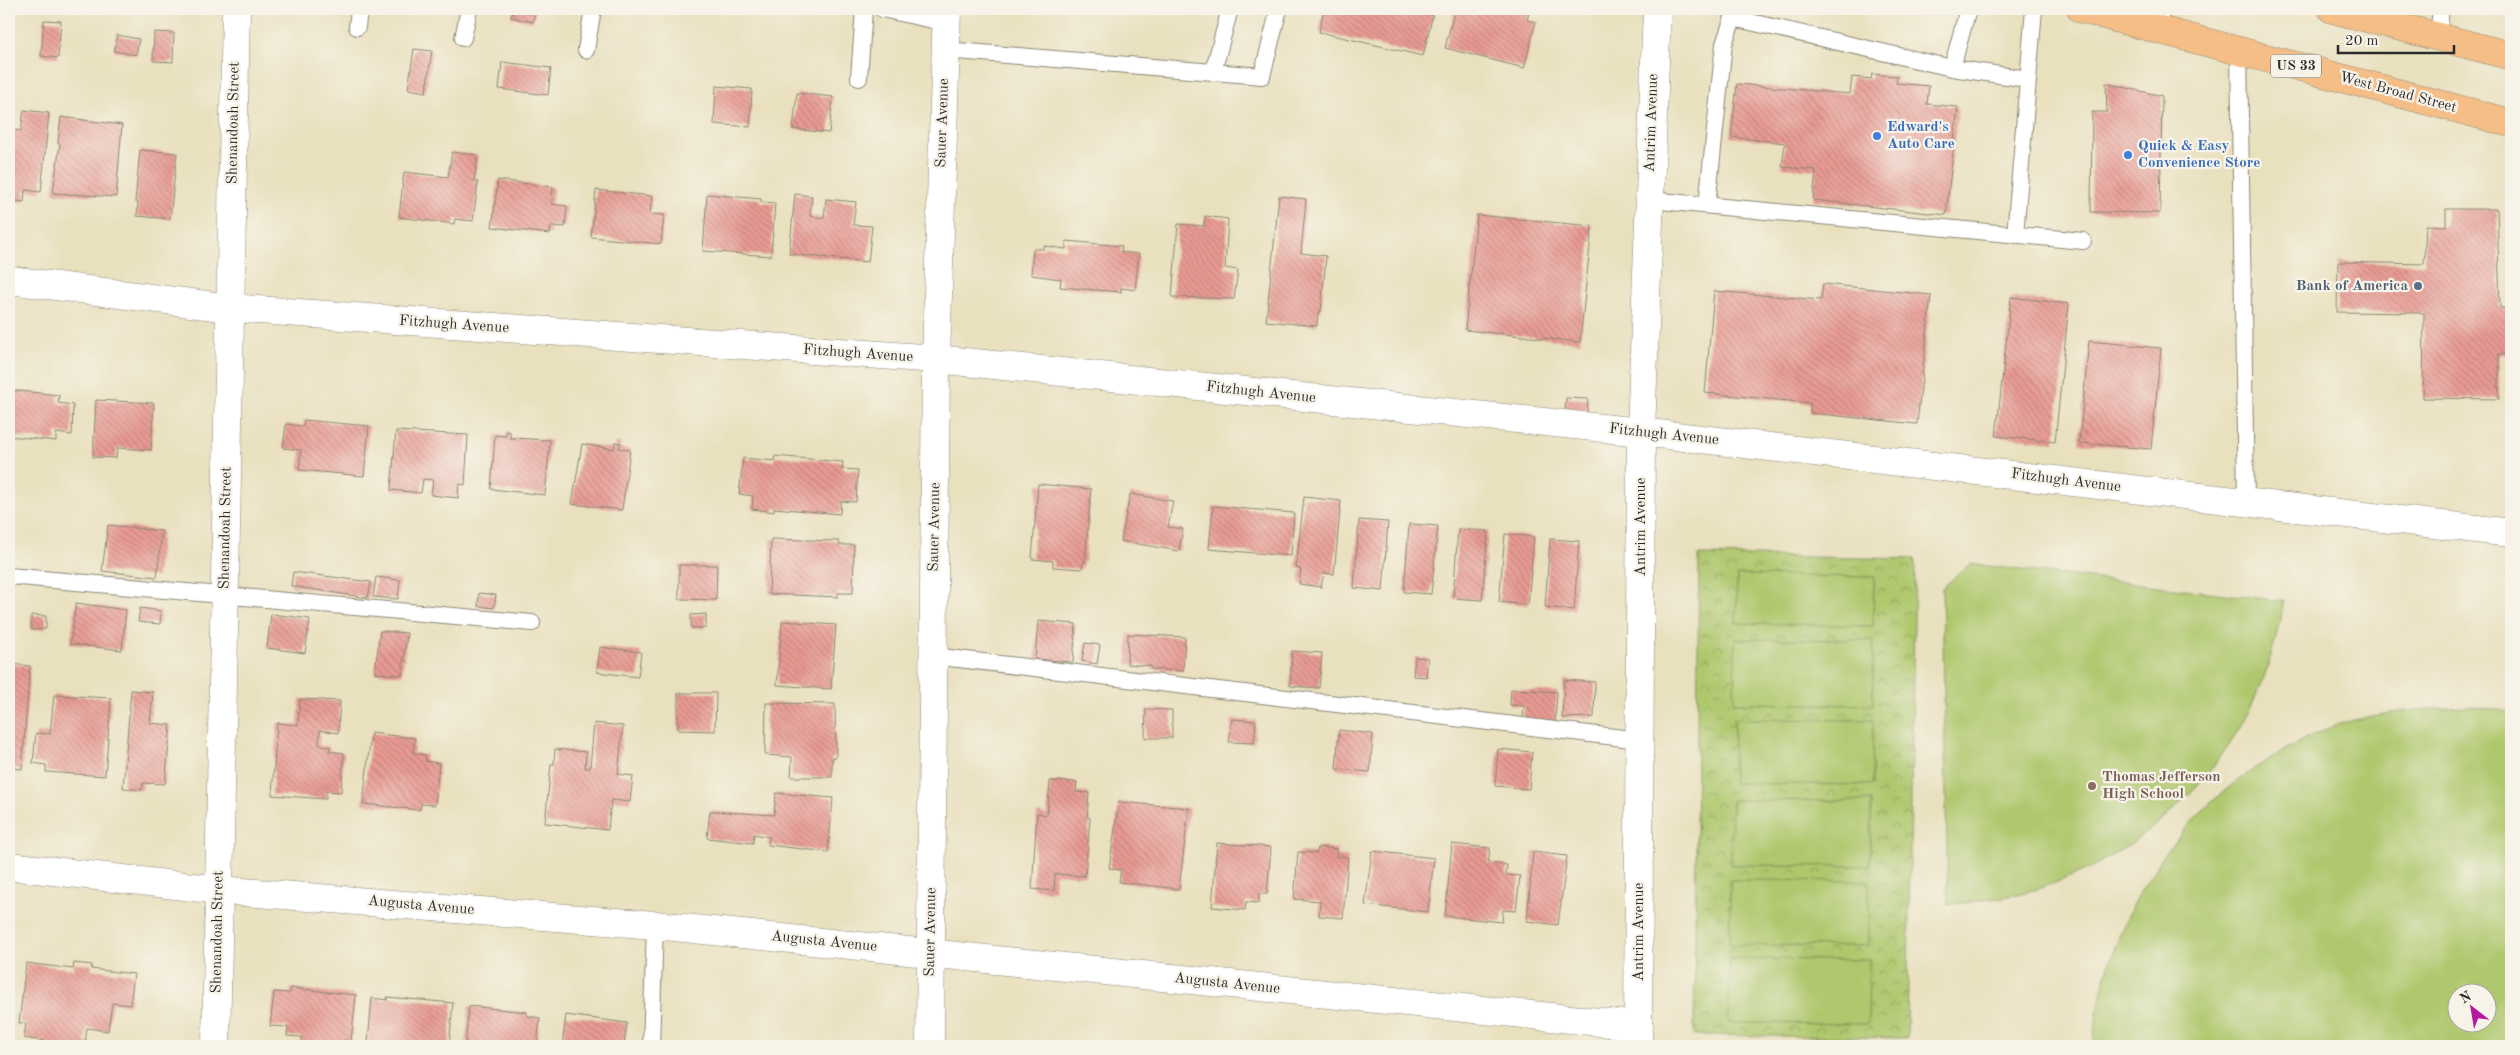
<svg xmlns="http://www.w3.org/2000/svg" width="2520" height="1055" font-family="'Old Standard TT',serif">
<defs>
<pattern id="park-crowns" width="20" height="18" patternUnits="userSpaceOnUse" patternTransform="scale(1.25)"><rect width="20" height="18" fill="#afc86d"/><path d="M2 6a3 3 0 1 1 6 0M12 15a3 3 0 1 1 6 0" fill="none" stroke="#8fa35a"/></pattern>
<pattern id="building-back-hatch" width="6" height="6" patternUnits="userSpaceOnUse" patternTransform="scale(1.25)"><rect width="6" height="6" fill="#e99b94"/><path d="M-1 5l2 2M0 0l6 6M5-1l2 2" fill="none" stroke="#bd7f79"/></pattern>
</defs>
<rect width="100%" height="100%" fill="#f7f3e8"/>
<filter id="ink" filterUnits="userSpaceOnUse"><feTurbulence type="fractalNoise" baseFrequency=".02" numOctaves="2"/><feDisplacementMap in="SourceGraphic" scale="10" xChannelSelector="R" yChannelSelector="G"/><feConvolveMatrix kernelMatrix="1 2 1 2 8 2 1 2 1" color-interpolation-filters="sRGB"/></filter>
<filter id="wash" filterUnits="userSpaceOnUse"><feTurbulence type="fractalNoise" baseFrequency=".0096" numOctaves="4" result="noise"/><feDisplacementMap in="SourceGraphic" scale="20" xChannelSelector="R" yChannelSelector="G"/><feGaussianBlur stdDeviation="1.12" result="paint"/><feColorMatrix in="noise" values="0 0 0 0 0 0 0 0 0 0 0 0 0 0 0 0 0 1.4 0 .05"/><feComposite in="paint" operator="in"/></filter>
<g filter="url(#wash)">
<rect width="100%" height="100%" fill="#e9e0be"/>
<path fill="url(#park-crowns)" stroke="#6d7a4c" d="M1699 555 1915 559 1907 1038 1694 1035Z"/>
<path fill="#afc86d" stroke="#6d7a4c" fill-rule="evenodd" d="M1970 564 2284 601C2277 632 2271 663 2258 692 2216 786 2133 860 2034 890 2006 898 1977 901 1948 905L1942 588Z
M1737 575 1874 577 1873 626 1736 623Z
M1735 639 1873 640V705L1734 703Z
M2471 707 2511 711V1046H2093C2104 921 2174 810 2285 750 2303 740 2323 729 2343 723 2385 711 2428 708 2471 707ZM2488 992V1022H2458V992Z
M1734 719 1873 720 1872 785 1733 783Z
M1732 800 1871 801 1870 866 1731 865Z
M1730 880 1869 881V946L1730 945Z
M1730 959 1869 960 1868 1024 1729 1023Z"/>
<g id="blocks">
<path fill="url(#building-back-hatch)" d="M514 9H536L533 22 511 17Z
M1324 9H1434L1423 56 1319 32Z
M1455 9H1530L1527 20 1536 22 1524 68 1445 48Z
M44 20 61 21 58 58 41 56Z
M154 32 174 33 173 62 153 61Z
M117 35 139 39 136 55 114 51Z
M414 49 432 51 426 92 408 89Z
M502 62 551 68 548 95 499 89Z
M1872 74 1897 76 1896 83 1929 86 1927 104 1958 107 1946 215 1813 200 1816 170 1782 167 1785 143 1731 137 1737 84 1850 94 1852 77 1871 79Z
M2106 83 2162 96 2160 213 2091 212 2092 112H2107Z
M716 86 752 89 750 127 714 124Z
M797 93 833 97 829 133 793 129Z
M24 110 49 113 41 192 25 190 24 202 9 200V129L21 131Z
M61 117 122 125 116 197 53 193 60 144 58 143Z
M140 150 177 153 170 219 137 216 138 202H135Z
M452 152 478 155 474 181 478 182 473 221 455 219 454 224 399 217 404 172 448 177Z
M498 180 553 187 552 204 567 206 565 227 551 226 550 234 492 227Z
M596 190 652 196 650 214 664 215 661 244 591 237Z
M707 194 761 199V202L775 203 771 256 703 251Z
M795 194 812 196 810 216 824 218 826 199 856 202 853 225 872 226 868 262 789 254Z
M1279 196 1306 199 1301 253 1326 256 1321 312H1318L1317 326 1266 321Z
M2446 209H2497L2500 308H2511L2510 355 2499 354V399L2423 398 2424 313 2337 312 2338 262 2424 264 2426 225 2446 226Z
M1477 215 1592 226 1580 342 1465 330Z
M1205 216 1228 219 1225 268 1238 270 1234 299 1172 297 1178 224 1204 226Z
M1066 241 1122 246 1121 252 1139 254 1135 290 1121 288V292L1060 287 1061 279 1031 275 1033 249H1044V246L1066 249Z
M1823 284 1931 295 1917 424 1810 413V403L1705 393 1714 291 1821 300Z
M2011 297 2069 304 2055 442 1996 436Z
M2089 341 2161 348 2151 449 2079 443Z
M9 390 59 395 58 403 73 405 72 435 56 433V441L9 436Z
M1566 398 1588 399 1587 415 1565 412Z
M96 400 154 403 151 450 117 448 116 458 93 457Z
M304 420 369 426 364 476 299 470 301 450 283 448 286 424 303 426Z
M396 431 468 435 465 485 459 484 458 498 431 495 433 480 423 479 421 493 391 490Z
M506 431 510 432V438L550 440 545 495 491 489 495 435 506 436Z
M615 442 621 443 619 448 630 450 622 510 572 504 582 444 614 449Z
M775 456 843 462 842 469 858 470 856 502 841 501 840 514 774 508V512L752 509 753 496 739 494 743 458 774 461Z
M1038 484 1091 489 1085 562H1083L1082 569 1053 567V561L1032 559Z
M1130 494 1173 501 1168 527 1183 529 1179 551 1121 541Z
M1304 497 1341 501 1334 574 1324 573 1321 587 1299 584 1301 569 1296 568Z
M1213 506 1294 513 1291 556 1209 549Z
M1359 520 1388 522 1383 591 1354 588Z
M1409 524 1438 526 1431 594 1404 592Z
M108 525 162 531 157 577 102 571Z
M1458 529 1488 531 1482 600 1453 598Z
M9 530 12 531 10 549H9Z
M1505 534 1534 537 1528 605 1499 602Z
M771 539 839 541V545H854L853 593H838V597L769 594Z
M1550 539 1579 541 1574 610 1545 607Z
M679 565H717L716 600 679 599Z
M293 572 371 582 368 598 291 586Z
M376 577 400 580 398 599 373 597Z
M479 593 496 595 494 608 478 606Z
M76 603 126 610 122 650 70 644Z
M140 608 161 611 160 624 138 622Z
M271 614 310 619 305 653 267 648Z
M706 614V628H691V615Z
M31 615 46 616V629L31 630Z
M782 621 836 625 831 689 777 685Z
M1038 621 1076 624 1073 662 1035 659Z
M380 631 407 633 402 675 375 673Z
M1128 634 1185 637 1183 671 1151 669V666L1127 664Z
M1085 643 1100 645 1097 664 1082 661Z
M600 647 641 652 638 677 597 672Z
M1292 651 1322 653 1319 688 1290 686Z
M1415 657 1428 658 1426 677 1413 676Z
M9 664 30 666 22 769 9 768Z
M1564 680 1595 682 1594 717 1562 718Z
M1511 689 1557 692 1555 724 1523 721 1524 706 1510 705Z
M131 690 153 692 150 723 171 725 165 784 143 783 142 790 123 788Z
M678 693H716L715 731 678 730Z
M54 695 111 698 105 776 46 772V765L33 763 36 733 50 734Z
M300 699 340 701 338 733 320 730 319 745 330 747 329 751 344 753 341 792 326 791V799L272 795 277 723 298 725Z
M766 703 835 704 836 757 832 758V777H791L792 757 765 755Z
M1146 709 1172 710V738H1145Z
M1232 719 1256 721 1254 743 1229 742Z
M594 723 623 726 618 774 633 776 630 802 611 800 608 830 545 823 551 764H554L555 749 586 752 585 768H590Z
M1339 730 1373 734 1370 772 1336 769Z
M371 733 415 738 413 753 426 755 425 761 439 763 435 805 421 804 420 810 363 804Z
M1498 749 1532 752 1529 789 1495 786Z
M1050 781 1077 782 1076 792 1089 793 1087 817 1090 818 1085 876 1055 874 1054 891 1032 889 1037 813 1047 815Z
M776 793 833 798 828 852 768 845 769 837 754 834 753 843 707 838 710 811 774 815Z
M1119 802 1189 808 1179 889 1119 882 1121 870 1109 868Z
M1217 843 1271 847 1267 894H1259V903L1246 902 1245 910 1212 907Z
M1452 844 1490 848 1488 863 1507 865 1506 875 1520 876 1516 911 1503 910 1502 922 1445 916Z
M1318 847 1337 849 1336 856 1348 857 1343 918 1319 916 1320 901 1294 899 1298 852 1317 853Z
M1372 851 1434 858 1428 912 1365 905Z
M1533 852 1567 856 1558 925 1527 921Z
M26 963 73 969 74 963 92 965 91 969 134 974 130 1005 112 1003 108 1031 87 1028 85 1043 92 1044V1046H42L43 1041 24 1038 26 1023H19Z
M291 988 356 995 351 1041 344 1040 343 1046H301L302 1037 287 1036 288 1027 270 1026 274 992 290 993Z
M387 997 453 1003 449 1046H383V1043L368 1042 372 998 387 1000Z
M469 1006 527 1012V1016L540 1018 537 1046H465Z
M566 1015 627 1023 624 1046H562Z
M772 1044H836V1046H772Z"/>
</g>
</g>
<g filter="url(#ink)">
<use href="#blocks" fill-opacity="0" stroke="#8a8674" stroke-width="1"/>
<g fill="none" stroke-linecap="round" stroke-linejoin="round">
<defs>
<path id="lane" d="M882 9 946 23
M1230 9 1213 72 1262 76 1279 9
M1736 9 1733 18 1952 68 1968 9
M357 27 359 9
M2157 29 2162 9
M2438 37 2441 9
M463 38 469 9
M586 50 593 9
M945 50 1213 72
M2239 51 2246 502
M1952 68 2028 79
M859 78 864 9
M1650 200 2083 241
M1707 205 1724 44 1733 18
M2015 235 2034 9
M9 576 532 623
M933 656 1640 740
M651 1046 655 925"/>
<path id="street" d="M9 280 230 308 936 359 1641 432 2511 533
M9 866 219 890 655 925 1639 1026
M216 1046 236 9
M930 1046 936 359 947 9
M1638 1046 1641 432 1657 9"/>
<path id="primary" d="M2081 9 2511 123
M2332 9 2511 56"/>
</defs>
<use href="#lane" stroke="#8a8674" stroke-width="18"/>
<use href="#street" stroke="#8a8674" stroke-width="29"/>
<use href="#primary" stroke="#8a8674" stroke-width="29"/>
<use href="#lane" stroke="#fff" stroke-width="16"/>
<use href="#street" stroke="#fff" stroke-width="28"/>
<use href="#primary" stroke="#f5be86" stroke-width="28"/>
</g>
</g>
<g fill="#3f7fe0" stroke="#f7f3e8" stroke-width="2">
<circle cx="1877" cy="136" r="5"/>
<circle cx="2128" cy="155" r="5"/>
</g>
<circle fill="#5c6f8a" stroke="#f7f3e8" stroke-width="2" cx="2418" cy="286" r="5"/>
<circle fill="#8d6e63" stroke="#f7f3e8" stroke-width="2" cx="2092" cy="786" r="5"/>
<g text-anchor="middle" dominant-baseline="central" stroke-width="4.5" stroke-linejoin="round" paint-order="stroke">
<rect fill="#f7f3e8" stroke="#686764" stroke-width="1" x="2271" y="54.5" width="50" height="23" rx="4"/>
<g font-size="14" font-weight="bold" fill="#2b2b2b">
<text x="2296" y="66">US 33</text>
</g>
<g font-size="15" fill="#2b2b2b" stroke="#f7f3e8">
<text transform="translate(2398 93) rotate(15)">West Broad Street</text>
<text transform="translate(234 123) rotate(-89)">Shenandoah Street</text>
<text transform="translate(943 123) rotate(-88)">Sauer Avenue</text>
<text transform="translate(1652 123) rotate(-88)">Antrim Avenue</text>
<text transform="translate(454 325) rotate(4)">Fitzhugh Avenue</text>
<text transform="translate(858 354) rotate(4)">Fitzhugh Avenue</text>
<text transform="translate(1261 393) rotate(6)">Fitzhugh Avenue</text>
<text transform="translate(1664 435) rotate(6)">Fitzhugh Avenue</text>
<text transform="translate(2066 481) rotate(7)">Fitzhugh Avenue</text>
<text transform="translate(935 527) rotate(-89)">Sauer Avenue</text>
<text transform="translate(1641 527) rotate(-90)">Antrim Avenue</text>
<text transform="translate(226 528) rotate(-89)">Shenandoah Street</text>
<text transform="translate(421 906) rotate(5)">Augusta Avenue</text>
<text transform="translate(218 932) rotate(-89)">Shenandoah Street</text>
<text transform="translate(931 932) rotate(-89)">Sauer Avenue</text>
<text transform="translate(1639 932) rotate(-90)">Antrim Avenue</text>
<text transform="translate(824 942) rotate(6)">Augusta Avenue</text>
<text transform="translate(1227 984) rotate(6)">Augusta Avenue</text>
</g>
<g font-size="15" font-weight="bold" fill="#366cbe" stroke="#f7f3e8" text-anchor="start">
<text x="1887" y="127">Edward's<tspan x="1887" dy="17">Auto Care</tspan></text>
<text x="2138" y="146">Quick &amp; Easy<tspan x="2138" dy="17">Convenience Store</tspan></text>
</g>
<g font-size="15" font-weight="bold" fill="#4e5e75" stroke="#f7f3e8" text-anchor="end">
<text x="2408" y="286">Bank of America</text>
</g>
<g font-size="15" font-weight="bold" fill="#785e54" stroke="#f7f3e8" text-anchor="start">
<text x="2102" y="777">Thomas Jefferson<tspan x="2102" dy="17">High School</tspan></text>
</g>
</g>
<rect width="2520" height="1055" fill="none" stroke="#f7f3e8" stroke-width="30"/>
<g transform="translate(2472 1008) rotate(329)"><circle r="24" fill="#f7f3e8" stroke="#a5a39c"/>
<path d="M0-4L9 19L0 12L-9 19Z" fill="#b5179e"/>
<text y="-8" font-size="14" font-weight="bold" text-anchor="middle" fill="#2b2b2b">N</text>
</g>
<path d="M2338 45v8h116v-8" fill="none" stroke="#2b2b2b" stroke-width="2.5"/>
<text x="2345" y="45" font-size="15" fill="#2b2b2b" stroke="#f7f3e8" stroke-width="4" paint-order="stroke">20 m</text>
</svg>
